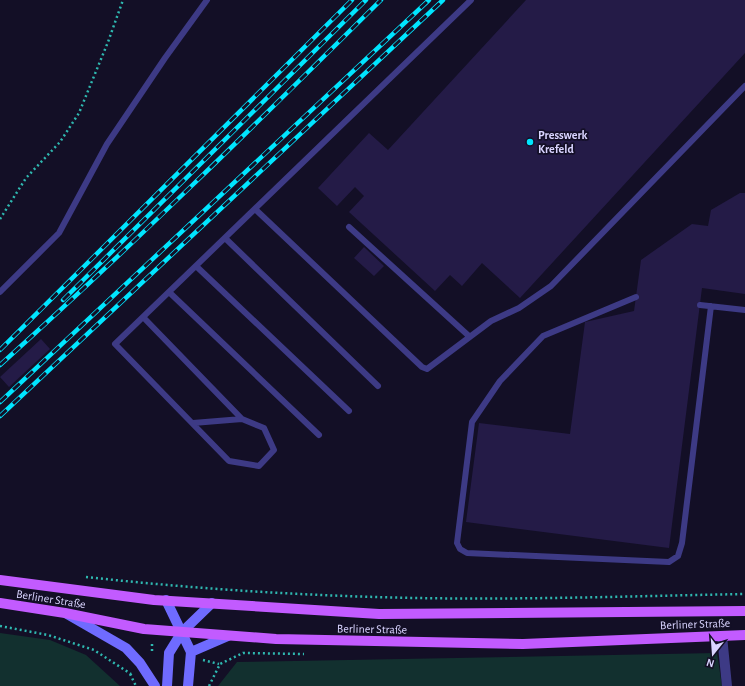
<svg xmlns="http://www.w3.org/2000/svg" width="745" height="686" font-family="'Alegreya Sans',sans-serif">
<rect width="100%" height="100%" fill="#130f26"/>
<path fill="#12302f" d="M0 633 50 640 86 655 120 686H0Z
M717 653 722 686H218L237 662Z"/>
<path fill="#241b47" d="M526 0H745V53L520 298 482 263 462 286 450 275 435 291 349 212 364 196 355 187 337 206 318 188 369 133 388 150Z
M740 193H745V294L702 288 669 548 466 522 479 423 570 434 585 322 634 311 641 260 692 224 708 226 711 210Z
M364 247 384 266 374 276 354 258Z
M41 339 50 349 9 387 0 377Z"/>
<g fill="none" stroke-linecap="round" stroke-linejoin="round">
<path stroke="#2fb8b0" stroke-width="2.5" stroke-dasharray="2 3" stroke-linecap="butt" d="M0 219 26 178 60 142 79 113 108 42 123 0
M86 577C196 589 306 596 417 598 526 600 636 596 745 594
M0 626 48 635 94 650 131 674 132 673
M152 651V641
M203 660 219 664
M130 674 136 686
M209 686 220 664 243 653 304 654"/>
<path stroke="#3d3a85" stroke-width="6" d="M255 209 422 367 427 369 491 321 519 308 551 286 745 86
M349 227 470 337
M225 238 378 386
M196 266 349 411
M0 292 59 233 107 144 165 58 207 0
M169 292 319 435
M636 297 543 336 500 381 472 422 457 543 460 549 467 553 669 562 678 556 682 543 711 306
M700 305 745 310
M143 317 242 419
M193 423 242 419 264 428 274 450 259 466 229 461 115 344 471 0"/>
<path stroke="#3d3a85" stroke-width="10" d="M722 636 727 686"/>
<path stroke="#6f6bff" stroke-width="10" d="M166 600 191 652 188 686
M67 614 126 648 140 663 155 686
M191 652 228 636
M167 686 169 653 182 632 212 603"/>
<path stroke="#c25bff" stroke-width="10" d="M0 580 154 600 379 614 745 611
M0 603 65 613 144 629 276 639 523 644 745 635"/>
<defs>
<path id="rail" d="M63 300 366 0
M0 350 352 0
M0 365C131 247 256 124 381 0
M0 402 429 0
M0 416 443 0"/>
</defs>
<use href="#rail" stroke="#00e5ff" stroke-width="4.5"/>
<use href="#rail" stroke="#130f26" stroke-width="3" stroke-dasharray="9" stroke-linecap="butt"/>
</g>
<circle fill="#00e5ff" stroke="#130f26" stroke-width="1.5" cx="530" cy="142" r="4"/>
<g text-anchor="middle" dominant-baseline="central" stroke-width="3.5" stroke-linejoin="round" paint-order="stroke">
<g font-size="12" font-weight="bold" fill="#d9d4ff" stroke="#130f26" text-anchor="start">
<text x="538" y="135">Presswerk<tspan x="538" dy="14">Krefeld</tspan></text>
</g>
<g font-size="12" fill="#d9d4ff" stroke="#130f26">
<text transform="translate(51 599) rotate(9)">Berliner Straße</text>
<text transform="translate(695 624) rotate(-2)">Berliner Straße</text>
<text transform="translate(372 629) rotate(1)">Berliner Straße</text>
</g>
</g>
<g transform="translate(713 654) rotate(197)" stroke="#130f26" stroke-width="3" paint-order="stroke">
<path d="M0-3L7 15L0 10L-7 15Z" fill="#d9d4ff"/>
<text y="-6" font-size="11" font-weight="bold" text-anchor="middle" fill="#d9d4ff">N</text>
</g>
</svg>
